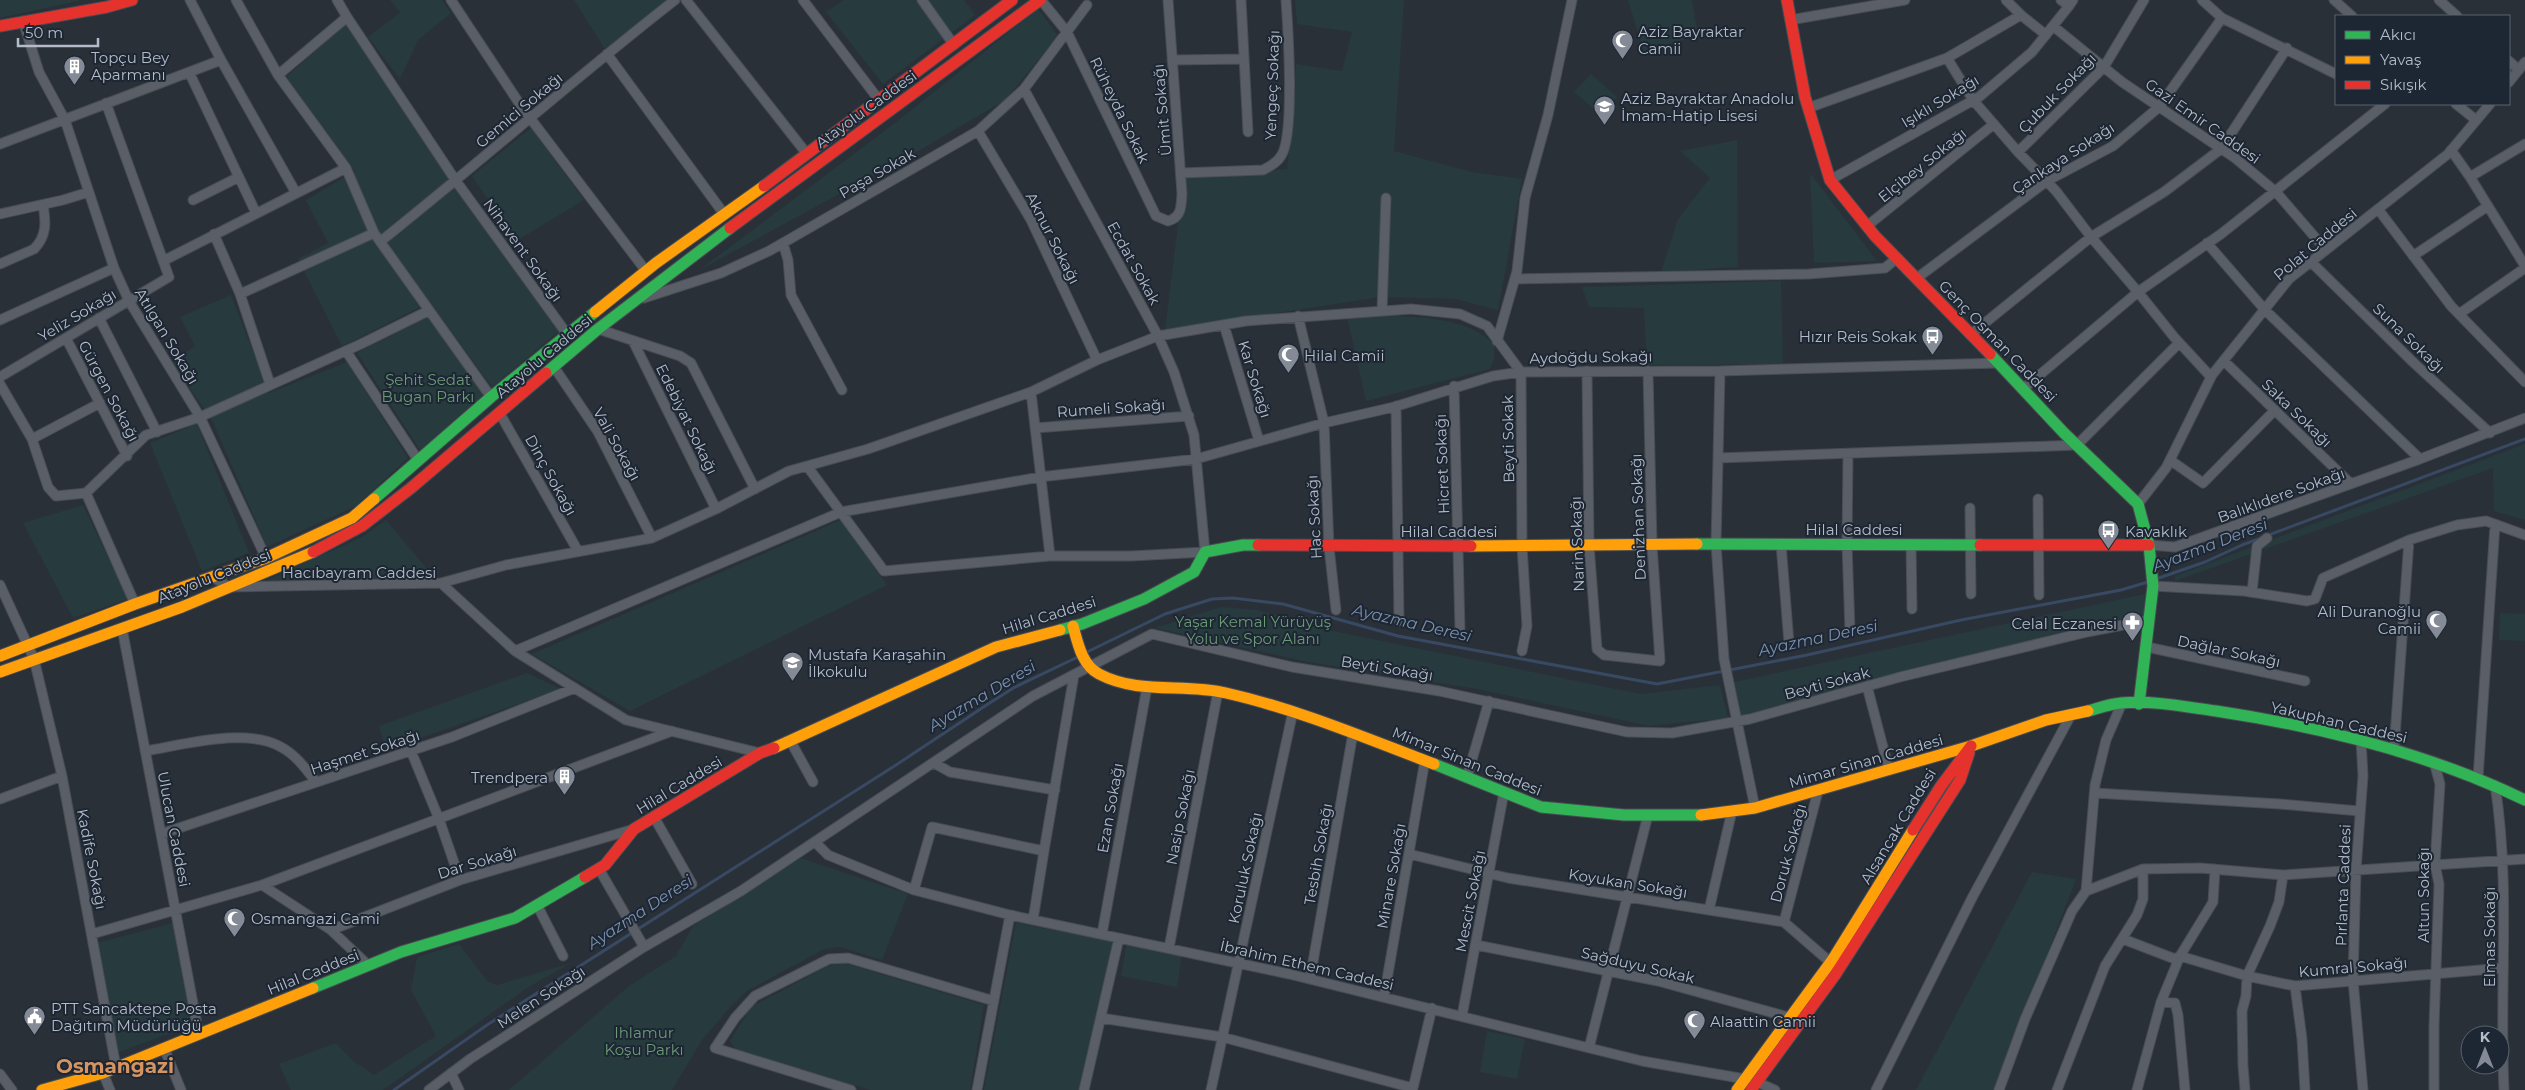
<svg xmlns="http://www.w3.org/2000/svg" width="2525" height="1090" font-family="Montserrat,sans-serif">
<rect width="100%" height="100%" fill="#2a3038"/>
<path fill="#273a3e" d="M0 0H82L0 18Z
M390 0H442L451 13 418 40 400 79 368 37 400 13Z
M574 0H669L605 49Z
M844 0H964L975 15 883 84 826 12Z
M1295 0H1404L1394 151 1472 172 1522 179 1498 310 1455 299 1381 297 1165 330 1184 176 1287 169 1296 64 1342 71 1352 32 1297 24Z
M1628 0H1692L1698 35 1644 52Z
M1038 9 1058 36 1005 100 920 150 698 271 895 123Z
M346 24 450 174 563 328 492 387 430 302 342 346 298 259 328 243 306 200 355 171 286 77Z
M1591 74 1617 97 1601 115 1574 92Z
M531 128 584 200 516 241 472 176Z
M1737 140 1738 267 1661 272 1678 219 1710 178 1680 151Z
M1810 173 1877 261 1814 263Z
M1781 281 1783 364 1647 365 1644 308 1589 307 1582 287Z
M231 295 269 393 347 362 408 458 356 506 267 547 212 420 171 362 195 346 180 317Z
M1347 316C1388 316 1465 311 1494 345V360L1490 369 1366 401Z
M428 317 484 394 420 450 357 353Z
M197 424 249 553 202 571 150 443Z
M2525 444V520L2494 511 2493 468 2175 581V576Z
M83 505 128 599 73 618 23 523Z
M386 520 434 577 265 581 362 537Z
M841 520 887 585 630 711 532 654Z
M2145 594 2144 614 1741 718 1734 682Z
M1221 607 1257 610 1323 629 1640 694 1720 685 1728 718 1649 726 1477 689 1308 662 1155 628Z
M2500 613 2525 614V641L2499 640Z
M527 673 561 689 386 750 379 726Z
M800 858 908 894 882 960 840 947 824 949 747 991 733 1004 702 1040 672 1090H509L629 986 676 956 693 926Z
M2032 872 2076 879 1995 1090H1916Z
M173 923 196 1024 119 1052 97 943Z
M1016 923 1115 942 1080 1090H984Z
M1127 942 1182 952 1177 987 1121 976Z
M459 944 487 981 497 985 571 963 527 988 383 1090H291L279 1064 336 1043 352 1060 374 1075 436 1036 411 990 417 957Z
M844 963 984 1005 970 1090H871L737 1051 730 1041 751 1007 828 966Z
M1487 1031 1525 1039 1517 1079 1480 1072Z"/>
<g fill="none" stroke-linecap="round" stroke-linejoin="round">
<path stroke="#384963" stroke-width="3" d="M2156 579 2205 562 2242 545 2525 439
M1085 653 1165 614 1212 599 1233 598 1283 604 1398 636 1657 684 1807 655 1961 620 2121 590 2148 582
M394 1090 487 1025 896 765 985 706 1015 687 1080 656"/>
<defs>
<path id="street" d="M236 0 278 75 346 168 374 233 491 397
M451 0 521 106 646 271
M686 0 807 154
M803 0 879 100
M922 0 954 45
M1041 0 1067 32 1156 216 1168 221C1182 217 1181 206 1182 194L1168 0
M1241 0 1248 132
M2006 0 2021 15
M2061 0 2069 6 2073 0
M2202 0 2222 18 2336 74
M2334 0 2352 16
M2439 0 2457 16
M347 17 456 181 567 334
M1790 20 1905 0
M23 21 39 72 65 120 114 268 129 301 200 417 266 558
M2053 26 2122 82 2235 158 2276 192 2326 250
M607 54 724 214
M221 60 296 193
M1172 60 1244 59
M2509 61 2519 70
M189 72 256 213
M278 75 347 17 337 0
M2509 82 2525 62
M2456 104 2476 120
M1808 108 1947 58
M978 131 1031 220 1097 360
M0 144 221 60 190 0
M2451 150 2470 177 2525 144
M2018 152 2104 67 2144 0
M1181 173 1263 170C1270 166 1277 163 1281 156 1295 136 1288 28 1286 0
M2470 177 2525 266
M1830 180 1979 97 2032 52 2069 6
M193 200 239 177
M2378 209 2451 306 2525 382
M0 214 63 200 89 192
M1867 226 1994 124
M214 234 240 294 270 384
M381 241C480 162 575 78 675 0
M783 243 788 260 791 295 842 390
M2207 243 2265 310 2420 459 2525 418
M2413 256 2488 206
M163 261 346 168
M2311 262 2414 363 2490 433
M0 264 34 249C47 236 46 222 43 205
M1917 278 2047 181 2113 146 2159 107 2222 18
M1515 279 1809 274 1885 268 1897 258
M240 294 374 233
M644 298 721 273 769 251 978 131 1024 89 1087 5
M1382 311 1386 198
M2459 314 2525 268
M1298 316 1324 423 1329 547 1336 610
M99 318 157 432
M0 320 114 268
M1224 325 1259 441
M598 329 680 356 691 363 755 489
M1970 335 2091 237 2164 192 2221 149 2287 48
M66 338 127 456
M633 341 716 509
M1497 341 1517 271 1525 198 1548 115 1572 0
M346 351 418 460
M2224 361 2351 484
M554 367 598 432 652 538
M1587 371 1589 545 1597 649 1604 655 1660 661 1652 545 1648 371
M1720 371 1718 458 2077 445 2179 343
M0 377 169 277 106 103
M2211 377 2174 337 2138 292 2221 234 2385 104
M0 384 32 439
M1454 386 1460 631
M2023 389 2138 292 2091 237 2056 191 2018 152 1973 100 1947 58 2021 15 2046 35
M1031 392 1050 556
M1396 406 1399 621
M499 412 578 551
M1035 428 1189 416
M1848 454 1847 544 1850 631
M1718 458 1716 544 1724 659 1755 808
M2170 460 2203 483 2275 410
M807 466 884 571 1050 556H1131L1205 552 1194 435 1174 372 1158 336 1024 89
M86 493 56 496 48 487 32 439 100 403
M2038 499 2039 595
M2138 504 2166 468 2212 375 2289 279 2448 154 2490 104
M1970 508 1971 594
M1781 544 1789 643
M1911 544 1912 609
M2149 545 2175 547 2420 459
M211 576 229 587 441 583 515 651 626 720 760 753
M441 583 506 565 652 538 716 509 789 471 868 449 1031 392 1097 360 1158 336 1246 321 1411 309 1460 314 1487 326 1521 372 1522 546 1527 626 1522 651
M0 585 34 659 62 776 116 1067
M2153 586 2244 591 2307 601 2315 599 2323 578 2409 540 2457 525 2486 521 2525 535
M2252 592 2257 546 2267 538
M135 604 86 493 146 435 200 417 361 344 428 311
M122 628 199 1035
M2147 647 2305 681
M515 651 841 512 1040 477 1196 459 1324 423 1394 407 1493 376 1521 372 1720 371 1999 363
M1867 686 1889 770
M2361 740 2363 776 2356 870 2353 980 2363 1090
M791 742 813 782
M2394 750 2409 540
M145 751C183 745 246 727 281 747 296 755 306 769 316 782
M411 751 439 819 460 880
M934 763 950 772 1055 790
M1467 777 1489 701
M2478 778 2495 525
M2495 785C2511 886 2499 988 2504 1090
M2095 793 2280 804 2359 811
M0 799 62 776
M654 817 692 884
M161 834 452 737 575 688
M815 842 828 855 914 890 1010 915 1289 974 1642 1061 1745 1079
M1409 854 1508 878 1784 922 1830 962
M599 869 644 947
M914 890 932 827 1044 851 1074 675
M2086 891 2095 785 2106 740 2122 703
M537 905 563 956
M1709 910 1732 811
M1033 920 1044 851
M1784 922 1818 791
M331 930 460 880 634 829
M92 934 262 885
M1102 934 1147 687
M2123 939 2175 959 2180 956 2247 976 2295 986 2503 968
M1476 945 1658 981 1792 1018
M1169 948 1218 691
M369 966 331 930 262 885 672 731
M1310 979 1353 733
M2295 986 2302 1039 2305 1090
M1384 997 1425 760
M2161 1002 2175 1003 2178 1015 2185 1090
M1462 1016 1504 792
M1101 1018 1222 1037 1413 1088 1432 1008
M164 1048 181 1090
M1589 1048 1648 815
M103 1073 110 1090
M451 1073 459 1090
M0 1074 12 1090
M1757 1082 1775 1090
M429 1090 470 1059 644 947 741 891 1033 696 1152 634 1292 667 1439 691 1627 732 1672 733 1750 719 1900 677 2087 632 2149 620
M851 1090 715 1048 735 1018 755 996 829 959 848 958 994 1001
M977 1090 1010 915
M1084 1090 1119 938
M1211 1090 1293 711
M1876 1090 1972 898 2071 715
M1999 1090 2025 1019 2072 911 2086 891 2143 869 2200 868 2283 875 2525 859
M2057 1090 2105 966 2137 915 2143 899V869
M2137 1090 2161 1002 2180 956 2213 902 2215 869
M2245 1090 2243 1066 2242 1011 2246 996 2247 976 2270 926 2279 902 2283 875
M2434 1090V1026L2439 884 2435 864 2440 784 2434 762"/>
<path id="fast" d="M1990 354 2064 433 2138 504 2149 545 2153 586 2139 704
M546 373 598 329 730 228
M374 499 491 397 595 312
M1697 544 1980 545
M1060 630 1082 624 1144 599 1194 572 1205 552 1243 545H1258
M2088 711C2099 708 2110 704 2121 703 2152 700 2186 707 2216 711 2322 727 2428 753 2525 800
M1434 764 1541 807 1624 815H1701
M313 988 401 952 515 918 585 877"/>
<path id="slow" d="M595 312 656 263 764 186
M1471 546 1697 544
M1073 626C1078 644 1082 665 1099 674 1139 695 1184 683 1226 693 1297 709 1365 738 1434 764
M0 656 135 604 266 558 352 518 374 499
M0 672 182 607 313 552
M774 748 996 647 1060 630
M1701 815 1755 808 1971 746 2046 720 2088 711
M42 1090 103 1073 313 988
M1737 1090 1833 959 1913 830"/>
<path id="jam" d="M1787 0 1805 97 1830 180 1875 236 1990 354
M0 26 107 7 132 0
M764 186 1012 0
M730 228 1040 0
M1258 545 1471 546
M1980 545H2149
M313 552 362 526 411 488 546 373
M1913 830 1941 786 1971 746
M585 877 605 865 634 829 760 753 774 748
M1751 1090 1835 975 1960 780 1969 753"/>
</defs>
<use href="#street" stroke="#484c53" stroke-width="11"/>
<use href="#fast" stroke="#484c53" stroke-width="13"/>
<use href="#slow" stroke="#484c53" stroke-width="13"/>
<use href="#jam" stroke="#484c53" stroke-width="13"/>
<use href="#street" stroke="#5a5e66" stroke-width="9"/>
<use href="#fast" stroke="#30b455" stroke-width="11"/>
<use href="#slow" stroke="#ff9f0a" stroke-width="11"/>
<use href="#jam" stroke="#e5322d" stroke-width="11"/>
</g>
<defs>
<symbol id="mosque-pin" viewBox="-11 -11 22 30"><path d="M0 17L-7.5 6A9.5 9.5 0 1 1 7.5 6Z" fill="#848b96" stroke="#1d2633"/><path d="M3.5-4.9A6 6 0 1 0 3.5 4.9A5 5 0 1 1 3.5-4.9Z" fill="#fff"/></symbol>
<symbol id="building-pin" viewBox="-11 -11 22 30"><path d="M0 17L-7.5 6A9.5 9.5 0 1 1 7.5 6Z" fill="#848b96" stroke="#1d2633"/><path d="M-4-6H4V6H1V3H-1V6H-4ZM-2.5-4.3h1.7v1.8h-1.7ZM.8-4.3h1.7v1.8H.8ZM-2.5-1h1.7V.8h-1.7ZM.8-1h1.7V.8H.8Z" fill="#fff"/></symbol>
<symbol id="school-pin" viewBox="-11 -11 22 30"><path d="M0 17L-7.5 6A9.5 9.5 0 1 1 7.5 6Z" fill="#848b96" stroke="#1d2633"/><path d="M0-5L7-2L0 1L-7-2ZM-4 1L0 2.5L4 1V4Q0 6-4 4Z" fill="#fff"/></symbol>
<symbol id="bus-pin" viewBox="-11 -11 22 30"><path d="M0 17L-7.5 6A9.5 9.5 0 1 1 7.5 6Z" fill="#848b96" stroke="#1d2633"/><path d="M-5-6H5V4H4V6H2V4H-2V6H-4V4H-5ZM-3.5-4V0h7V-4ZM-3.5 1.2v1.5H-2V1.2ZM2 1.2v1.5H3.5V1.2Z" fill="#fff"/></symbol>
<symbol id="pharmacy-pin" viewBox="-11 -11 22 30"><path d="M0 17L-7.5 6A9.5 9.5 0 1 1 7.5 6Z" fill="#848b96" stroke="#1d2633"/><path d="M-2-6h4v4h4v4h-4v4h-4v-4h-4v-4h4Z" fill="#fff"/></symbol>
<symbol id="civic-pin" viewBox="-11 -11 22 30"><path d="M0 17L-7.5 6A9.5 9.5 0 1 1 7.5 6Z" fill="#848b96" stroke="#1d2633"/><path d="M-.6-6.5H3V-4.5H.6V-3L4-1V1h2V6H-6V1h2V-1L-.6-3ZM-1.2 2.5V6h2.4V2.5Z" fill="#fff"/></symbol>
</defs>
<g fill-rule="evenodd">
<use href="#mosque-pin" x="1610" y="28" width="25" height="34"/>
<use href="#building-pin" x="62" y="54" width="25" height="34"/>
<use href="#school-pin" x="1592" y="94" width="25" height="34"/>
<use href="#bus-pin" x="1920" y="324" width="25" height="34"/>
<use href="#mosque-pin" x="1276" y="342" width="25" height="34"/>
<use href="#bus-pin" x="2096" y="518" width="25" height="34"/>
<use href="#mosque-pin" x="2424" y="608" width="25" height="34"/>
<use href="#pharmacy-pin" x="2120" y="610" width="25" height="34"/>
<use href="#school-pin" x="780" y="650" width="25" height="34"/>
<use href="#building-pin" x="552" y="764" width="25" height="34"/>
<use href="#mosque-pin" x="222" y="906" width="25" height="34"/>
<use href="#civic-pin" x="22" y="1004" width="25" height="34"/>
<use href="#mosque-pin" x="1682" y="1008" width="25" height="34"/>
</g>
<g text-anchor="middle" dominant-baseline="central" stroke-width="4" stroke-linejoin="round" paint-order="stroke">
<g font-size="15" fill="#b4bcc9" stroke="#1d2633" text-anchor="start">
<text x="1638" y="31">Aziz Bayraktar<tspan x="1638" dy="17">Camii</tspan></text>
<text x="91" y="57">Topçu Bey<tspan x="91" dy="17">Aparmanı</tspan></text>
<text x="1621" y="98">Aziz Bayraktar Anadolu<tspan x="1621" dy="17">İmam-Hatip Lisesi</tspan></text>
<text x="1917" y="336" text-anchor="end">Hızır Reis Sokak</text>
<text x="1304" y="355">Hilal Camii</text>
<text x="2125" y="531">Kavaklık</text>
<text x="2421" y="611" text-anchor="end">Ali Duranoğlu<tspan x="2421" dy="17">Camii</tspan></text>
<text x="2117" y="623" text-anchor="end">Celal Eczanesi</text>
<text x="808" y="654">Mustafa Karaşahin<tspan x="808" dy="17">İlkokulu</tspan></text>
<text x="548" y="777" text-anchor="end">Trendpera</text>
<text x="251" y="918">Osmangazi Cami</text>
<text x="51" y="1008">PTT Sancaktepe Posta<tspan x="51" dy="17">Dağıtım Müdürlüğü</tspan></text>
<text x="1710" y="1021">Alaattin Camii</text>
</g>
<g font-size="15" fill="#b4bcc9" stroke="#1d2633">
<text transform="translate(1272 85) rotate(-88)">Yengeç Sokağı</text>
<text transform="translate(2057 93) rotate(-46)">Çubuk Sokağı</text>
<text transform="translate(1940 101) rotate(-31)">Işıklı Sokağı</text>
<text transform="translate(866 109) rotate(-36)">Atayolu Caddesi</text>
<text transform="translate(519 110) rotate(-40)">Gemici Sokağı</text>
<text transform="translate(1120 110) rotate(64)">Rüheyda Sokak</text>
<text transform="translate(1162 110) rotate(-95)">Ümit Sokağı</text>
<text transform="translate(2203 121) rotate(35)">Gazi Emir Caddesi</text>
<text transform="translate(2063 158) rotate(-33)">Çankaya Sokağı</text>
<text transform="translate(1922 165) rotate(-39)">Elçibey Sokağı</text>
<text transform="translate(877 173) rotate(-30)">Paşa Sokak</text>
<text transform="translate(1053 238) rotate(63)">Aknur Sokağı</text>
<text transform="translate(2315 244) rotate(-40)">Polat Caddesi</text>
<text transform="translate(523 250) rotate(54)">Nihavent Sokağı</text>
<text transform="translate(1134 263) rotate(61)">Ecdat Sokak</text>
<text transform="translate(77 315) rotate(-31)">Yeliz Sokağı</text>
<text transform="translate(167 336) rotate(59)">Atılgan Sokağı</text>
<text transform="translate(2409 338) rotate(44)">Suna Sokağı</text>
<text transform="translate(1998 341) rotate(46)">Genç Osman Caddesi</text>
<text transform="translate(544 356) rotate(-40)">Atayolu Caddesi</text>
<text transform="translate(1591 357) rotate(-1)">Aydoğdu Sokağı</text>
<text transform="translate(1255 379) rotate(73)">Kar Sokağı</text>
<text transform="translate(109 391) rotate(62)">Gürgen Sokağı</text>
<text transform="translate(1111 408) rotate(-4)">Rumeli Sokağı</text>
<text transform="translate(2297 413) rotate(44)">Saka Sokağı</text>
<text transform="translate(687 419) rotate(64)">Edebiyat Sokağı</text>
<text transform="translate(1508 439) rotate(-91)">Beyti Sokak</text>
<text transform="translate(617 444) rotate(61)">Vali Sokağı</text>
<text transform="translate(1442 464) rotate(-92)">Hicret Sokağı</text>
<text transform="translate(551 475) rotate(61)">Dinç Sokağı</text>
<text transform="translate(2281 495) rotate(-20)">Balıklıdere Sokağı</text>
<text transform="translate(1314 517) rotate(-93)">Hac Sokağı</text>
<text transform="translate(1638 517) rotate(-92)">Denizhan Sokağı</text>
<text x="1854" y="529">Hilal Caddesi</text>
<text x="1449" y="531">Hilal Caddesi</text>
<text transform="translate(1577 544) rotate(-92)">Narin Sokağı</text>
<text x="359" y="572">Hacıbayram Caddesi</text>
<text transform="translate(214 576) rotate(-22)">Atayolu Caddesi</text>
<text transform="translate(1049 615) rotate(-17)">Hilal Caddesi</text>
<text transform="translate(2229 651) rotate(12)">Dağlar Sokağı</text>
<text transform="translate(1387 668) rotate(9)">Beyti Sokağı</text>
<text transform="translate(1827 683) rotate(-15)">Beyti Sokak</text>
<text transform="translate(2339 722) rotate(13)">Yakuphan Caddesi</text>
<text transform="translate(365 752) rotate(-18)">Haşmet Sokağı</text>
<text transform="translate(1467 761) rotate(22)">Mimar Sinan Caddesi</text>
<text transform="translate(1866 761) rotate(-16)">Mimar Sinan Caddesi</text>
<text transform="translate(679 785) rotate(-31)">Hilal Caddesi</text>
<text transform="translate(1110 808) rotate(-80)">Ezan Sokağı</text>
<text transform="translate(1180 817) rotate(-79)">Nasip Sokağı</text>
<text transform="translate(1898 826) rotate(-59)">Alsancak Caddesi</text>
<text transform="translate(174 829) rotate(79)">Ulucan Caddesi</text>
<text transform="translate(1788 853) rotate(-75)">Doruk Sokağı</text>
<text transform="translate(1318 854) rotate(-80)">Tesbih Sokağı</text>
<text transform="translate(92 859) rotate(79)">Kadife Sokağı</text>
<text transform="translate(477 862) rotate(-17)">Dar Sokağı</text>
<text transform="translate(1245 868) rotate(-78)">Koruluk Sokağı</text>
<text transform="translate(1391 876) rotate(-80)">Minare Sokağı</text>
<text transform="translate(1628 883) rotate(9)">Koyukan Sokağı</text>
<text transform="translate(2343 885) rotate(-88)">Pırlanta Caddesi</text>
<text transform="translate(2423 895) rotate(-90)">Altun Sokağı</text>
<text transform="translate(1470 901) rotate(-79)">Mescit Sokağı</text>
<text transform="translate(2489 937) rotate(-90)">Elmas Sokağı</text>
<text transform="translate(1307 965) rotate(13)">İbrahim Ethem Caddesi</text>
<text transform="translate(1638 965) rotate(13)">Sağduyu Sokak</text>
<text transform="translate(2353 967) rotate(-5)">Kumral Sokağı</text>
<text transform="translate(313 972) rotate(-22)">Hilal Caddesi</text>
<text transform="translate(541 997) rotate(-33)">Melen Sokağı</text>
</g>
<g font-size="15" fill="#6b9a76" stroke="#1d2633">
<text x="428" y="379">Şehit Sedat<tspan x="428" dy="17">Bugan Parkı</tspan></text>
<text x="1253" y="621">Yaşar Kemal Yürüyüş<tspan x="1253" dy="17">Yolu ve Spor Alanı</tspan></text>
<text x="644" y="1032">Ihlamur<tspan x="644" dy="17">Koşu Parkı</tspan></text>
</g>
<g font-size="16" font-style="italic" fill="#7c92b1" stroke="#1d2633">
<text transform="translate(2210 545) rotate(-21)">Ayazma Deresi</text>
<text transform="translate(1412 623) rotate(13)">Ayazma Deresi</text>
<text transform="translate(1818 638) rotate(-12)">Ayazma Deresi</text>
<text transform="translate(982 696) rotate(-31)">Ayazma Deresi</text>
<text transform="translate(640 912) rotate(-33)">Ayazma Deresi</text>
</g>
<g font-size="20" font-weight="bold" fill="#d59563" stroke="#1d2633">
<text x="115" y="1066">Osmangazi</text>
</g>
</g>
<rect x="2335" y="15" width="175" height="90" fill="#1d2633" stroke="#59626f"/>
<rect x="2345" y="31" width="25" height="8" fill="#30b455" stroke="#59626f"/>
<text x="2380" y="40" font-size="15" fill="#b4bcc9">Akıcı</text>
<rect x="2345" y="56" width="25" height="8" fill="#ff9f0a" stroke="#59626f"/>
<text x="2380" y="65" font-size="15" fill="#b4bcc9">Yavaş</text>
<rect x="2345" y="81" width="25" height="8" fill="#e5322d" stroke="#59626f"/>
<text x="2380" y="90" font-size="15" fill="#b4bcc9">Sıkışık</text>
<g transform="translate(2485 1050)"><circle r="24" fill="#1d2633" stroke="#59626f"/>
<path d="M0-4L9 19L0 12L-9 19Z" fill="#848b96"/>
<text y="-8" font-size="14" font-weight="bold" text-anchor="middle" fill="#b4bcc9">K</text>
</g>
<path d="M18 38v8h80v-8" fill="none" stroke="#b4bcc9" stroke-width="2.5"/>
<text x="25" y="38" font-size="15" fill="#b4bcc9" stroke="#1d2633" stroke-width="4" paint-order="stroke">50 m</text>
</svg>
